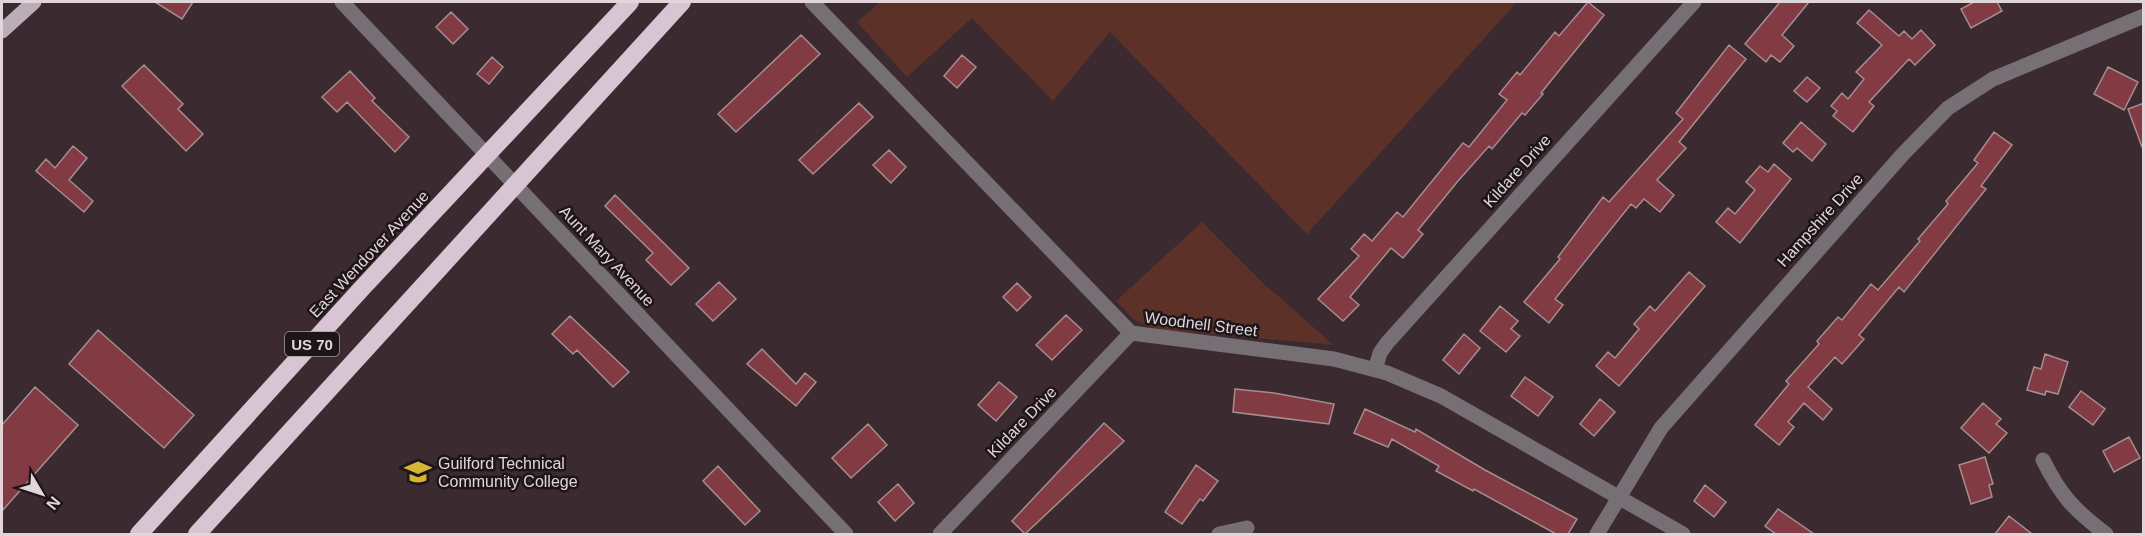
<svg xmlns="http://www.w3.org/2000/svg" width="2145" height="536" font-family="Helvetica,sans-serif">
<rect width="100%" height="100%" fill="#3b2a30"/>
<path fill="#5c3127" d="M880 2H1517L1307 234 1110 32 1053 101 972 18 907 77 857 22Z
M1202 222 1263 283 1334 345 1155 329 1134 320 1116 301Z"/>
<path fill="#823a43" stroke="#a58e8f" stroke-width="1.5" d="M155 2H193L182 19Z
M1588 2 1604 15 1541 93 1543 94 1525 115 1522 113 1492 149 1489 146 1458 181 1418 230 1423 234 1403 258 1391 248 1350 297 1359 305 1343 321 1318 299 1359 256 1351 249 1364 234 1372 241 1397 212 1403 217 1463 143 1469 147 1507 100 1499 94 1517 72 1520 75 1555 32 1559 36Z
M1780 2H1809L1782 35 1794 46 1780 62 1771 55 1766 62 1745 44Z
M1974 2H1997L2002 11 1971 28 1961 9Z
M1869 10 1899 36 1904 31 1912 39 1921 30 1935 45 1915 65 1909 59 1869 102 1874 106 1853 132 1833 116 1837 111 1831 106 1842 93 1848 99 1864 79 1856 72 1882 45 1857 23Z
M451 12 468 29 453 44 436 27Z
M801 35 820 54 736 132 718 114Z
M1729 45 1746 59 1679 142 1686 148 1657 180 1674 195 1660 212 1644 199 1636 208 1631 204 1555 299 1563 305 1549 323 1524 302 1560 259 1558 257 1603 197 1609 202 1683 119 1676 113Z
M962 55 976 67 957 88 944 76Z
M492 57 503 67 489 84 477 74Z
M144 65 183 104 178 109 203 134 186 151 122 86Z
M2108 67 2138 82 2124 110 2094 94Z
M350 71 375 98 372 101 409 137 395 152 347 102 337 112 322 97Z
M1807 77 1820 88 1807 102 1794 91Z
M859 103 873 117 813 174 799 160Z
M2144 103V147H2142L2128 109Z
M1801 122 1826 144 1812 161 1797 148 1793 152 1783 143Z
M1994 132 2012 145 1981 186 1986 189 1904 292 1899 287 1859 335 1864 339 1842 364 1835 357 1808 387 1832 409 1823 420 1804 403 1788 422 1794 427 1779 445 1755 425 1789 384 1786 381 1819 344 1817 341 1838 317 1842 320 1871 284 1878 290 1920 241 1918 239 1948 204 1946 201 1978 163 1974 160Z
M73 146 87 158 69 180 93 201 84 212 36 171 46 159 55 168Z
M889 150 906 167 891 183 873 165Z
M1774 164 1791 179 1740 243 1716 222 1728 208 1735 214 1755 190 1746 182 1760 166 1768 172Z
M615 195 689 268 671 285 646 260 653 253 605 206Z
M1689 272 1705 286 1619 386 1596 366 1608 352 1615 358 1639 329 1634 324 1650 306 1655 311Z
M719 282 736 299 713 321 696 304Z
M1017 283 1031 297 1017 311 1003 297Z
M1500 306 1518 321 1511 329 1520 336 1506 352 1480 331Z
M1066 315 1082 330 1052 360 1036 345Z
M570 316 629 372 613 387 577 350 573 354 552 334Z
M98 330 194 415 164 448 69 364Z
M1464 334 1480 348 1459 374 1443 360Z
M762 349 796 384 805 373 816 382 796 406 747 364Z
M2045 354 2068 362 2058 394 2046 391 2045 395 2027 390 2034 367 2041 369Z
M1525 377 1553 397 1538 416 1511 396Z
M999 382 1017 397 996 421 978 405Z
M35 387 78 425 2 511V425Z
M1235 389 1274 393 1334 404 1329 424 1233 412Z
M2081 391 2105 409 2093 425 2069 407Z
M1600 399 1615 412 1594 436 1580 424Z
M1983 403 2001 419 1996 424 2007 433 1989 453 1961 428Z
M1365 409 1415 432 1416 429 1485 470 1577 519 1568 534H1556L1474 489 1473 491 1436 471 1439 466 1392 439 1388 447 1354 433Z
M1104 423 1124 441 1025 534 1012 521Z
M868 424 887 445 851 478 832 458Z
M2129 437 2140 458 2114 472 2103 451Z
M1985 457 1993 484 1989 485 1992 497 1971 504 1959 465Z
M1196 465 1218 481 1203 501 1200 499 1182 524 1165 512Z
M718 466 760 511 745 525 703 481Z
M898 484 914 503 895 521 878 502Z
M1705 485 1726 502 1714 517 1694 501Z
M1778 509 1814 534H1776L1765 526Z
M2009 516 2032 534H1995Z"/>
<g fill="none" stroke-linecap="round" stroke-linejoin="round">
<path stroke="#766f74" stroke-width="15" d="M342 2 846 534
M812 2 1131 333 1334 359 1387 373 1441 396 1683 534
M1375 370 1380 353 1387 343 1694 2
M2043 460C2061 496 2074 510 2106 534
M940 534 1131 333
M1219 534 1247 528
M1597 534 1661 428 1903 154 1948 108 1993 79 2144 16"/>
<path stroke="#bcadb8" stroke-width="15" d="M2 31 34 2"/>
<path stroke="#d7c5d3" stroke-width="18" d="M139 534 363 287 630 2
M197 534 682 2"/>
</g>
<defs>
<symbol id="university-bare" viewBox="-9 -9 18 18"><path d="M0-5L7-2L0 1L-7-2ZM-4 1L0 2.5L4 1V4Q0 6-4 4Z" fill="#d5b534" stroke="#1d1518" stroke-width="2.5" paint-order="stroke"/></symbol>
</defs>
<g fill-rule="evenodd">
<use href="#university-bare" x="399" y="453" width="38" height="38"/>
</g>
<g text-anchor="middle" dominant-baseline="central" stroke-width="5" stroke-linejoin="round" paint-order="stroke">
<rect fill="#1d1518" stroke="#a69b9f" stroke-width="1.5" x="285" y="332" width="54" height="24" rx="4.5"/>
<g font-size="15" font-weight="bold" fill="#e0d5d9">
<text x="312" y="344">US 70</text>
</g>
<g font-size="16" fill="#e0d5d9" stroke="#1d1518">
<text transform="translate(1517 171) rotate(-48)">Kildare Drive</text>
<text transform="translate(1820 220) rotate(-48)">Hampshire Drive</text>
<text transform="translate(369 254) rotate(-47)">East Wendover Avenue</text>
<text transform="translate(607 256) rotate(47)">Aunt Mary Avenue</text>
<text transform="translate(1201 324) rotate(7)">Woodnell Street</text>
<text transform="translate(1022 422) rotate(-46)">Kildare Drive</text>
</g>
<g font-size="16" fill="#e0d5d9" stroke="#1d1518" text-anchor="start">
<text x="438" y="463">Guilford Technical<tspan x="438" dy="18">Community College</tspan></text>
</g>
</g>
<rect width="2145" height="536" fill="none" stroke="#e0d5d9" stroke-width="6"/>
<g transform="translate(42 494) rotate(129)" stroke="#1d1518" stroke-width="4.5" paint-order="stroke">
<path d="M0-4.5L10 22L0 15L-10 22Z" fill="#e0d5d9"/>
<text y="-9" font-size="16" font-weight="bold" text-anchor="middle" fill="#e0d5d9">N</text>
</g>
</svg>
